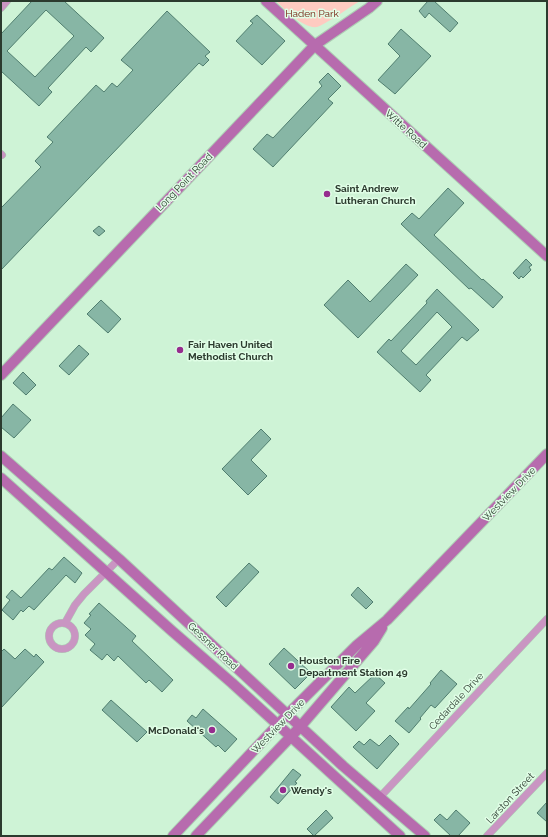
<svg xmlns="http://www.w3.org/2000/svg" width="548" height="837" font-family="Raleway,sans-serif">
<rect width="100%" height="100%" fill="#cef3d6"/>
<path fill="#fecbc1" d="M276 1H360C353 5 323 26 317 27 304 29 285 10 276 1Z"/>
<path fill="#87b6a5" stroke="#507e6f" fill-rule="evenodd" d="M32 1H64L104 38 91 52 86 47 48 88 52 92 39 106 1 71V34ZM46 10 74 36 35 77 7 51Z
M428 1H434L458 23 450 32 429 13 425 18 419 11Z
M167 11 210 52 205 56 209 60 203 66 199 63 1 270V208L41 167 35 161 53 142 47 137 96 85 104 92 112 83 117 87 133 70 121 60Z
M257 15 285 41 262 65 236 41 253 23 250 21Z
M401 29 431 56 395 94 378 80 400 56 388 44Z
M328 73 341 86 328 99 333 103 273 167 253 149 267 134 273 138 322 86 319 82Z
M448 188 464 203 434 235 482 280 483 279 503 297 493 308 471 288 469 289 401 224 412 213 419 219Z
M99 226 105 231 99 236 93 231Z
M526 259 532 265 529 267 531 270 523 278 521 276 519 279 513 273Z
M406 264 418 275 358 338 324 305 348 280 370 302Z
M437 289 479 330 467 341 462 337 426 375 431 380 420 392 377 352 389 339 391 341 427 303 426 301ZM437 312 452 327 416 365 401 351Z
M101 300 121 319 108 333 87 314Z
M79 345 89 354 69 375 59 366Z
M23 372 36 385 26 395 13 383Z
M13 404 31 420 14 438 1 427V418Z
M261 429 271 439 251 460 267 476 248 495 222 469Z
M64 557 82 573 75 583 66 575 34 610 29 606 23 612 21 610 13 620 2 610 10 600 6 597 12 590 21 598 49 568 52 570Z
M249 563 259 572 226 607 216 597Z
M358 587 373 602 366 609 351 595Z
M99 603 136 636 132 641 173 680 162 692 149 680 146 683 118 656 114 661 107 654 102 660 90 650 95 644 85 635 91 629 84 623 91 615 89 614Z
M284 648 311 673 295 689 269 664Z
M4 649 15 659 25 649 34 657 36 654 44 662 1 708V652Z
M441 670 457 684 435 708 431 705 420 718 421 719 409 733 395 721 408 707 409 709 431 684 430 683Z
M375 674 385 683 366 703 375 711 356 731 331 707 349 687 355 693Z
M111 700 147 732 137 742 102 710Z
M203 709 237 739 225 752 218 745 216 747 187 721 192 715 196 718Z
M390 735 399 744 377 769 353 747 359 741 364 745 370 739 379 746Z
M293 769 301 775 295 782 297 783 278 804 270 797Z
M547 802V822L537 813Z
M326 810 333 818 314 836 307 829Z
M456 810 470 823 458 836H451L434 820 440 814 447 820Z"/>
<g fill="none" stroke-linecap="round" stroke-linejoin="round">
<defs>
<path id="street" d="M1 8 7 1
M1 154 2 155
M49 636a13 13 0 1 1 26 0a13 13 0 1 1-26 0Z
M65 623 75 605 84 594 119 559
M380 797 547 619
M487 836 547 773"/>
<path id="secondary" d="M266 1 547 256
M1 375 315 45 369 8 377 1
M1 456 119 559 343 766 425 836
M1 478 172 631 232 683 400 836
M173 836 287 715 357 645 387 620 547 454
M196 836 300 727 374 641 382 628"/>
</defs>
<use href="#street" stroke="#adceb4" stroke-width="8"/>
<use href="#secondary" stroke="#adceb4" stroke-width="12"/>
<use href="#street" stroke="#c995c2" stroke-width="7"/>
<use href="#secondary" stroke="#b76bae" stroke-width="10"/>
</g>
<g fill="#962c8e" stroke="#e0fee6" stroke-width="1.5">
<circle cx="327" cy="194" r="4"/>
<circle cx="180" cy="350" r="4"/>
<circle cx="291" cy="666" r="4"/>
<circle cx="212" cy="730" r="4"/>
<circle cx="283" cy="790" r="4"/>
</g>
<g text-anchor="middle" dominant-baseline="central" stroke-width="3" stroke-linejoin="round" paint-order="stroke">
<g font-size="10" fill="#701305" stroke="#e0fee6">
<text x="312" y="13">Haden Park</text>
</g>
<g font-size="10" fill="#2b3a2e" stroke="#e0fee6">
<text transform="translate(406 129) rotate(42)">Witte Road</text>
<text transform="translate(184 182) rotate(-46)">Long Point Road</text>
<text transform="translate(509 494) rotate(-46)">Westview Drive</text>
<text transform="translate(213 646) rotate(43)">Gessner Road</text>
<text transform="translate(456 701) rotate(-47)">Cedardale Drive</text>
<text transform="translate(278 726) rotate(-46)">Westview Drive</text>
<text transform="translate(510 798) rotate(-47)">Larston Street</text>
</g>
<g font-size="10" font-weight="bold" fill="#2b3a2e" stroke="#e0fee6" text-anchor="start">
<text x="335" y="188">Saint Andrew<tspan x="335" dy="12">Lutheran Church</tspan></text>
<text x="188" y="344">Fair Haven United<tspan x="188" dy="12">Methodist Church</tspan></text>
<text x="299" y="660">Houston Fire<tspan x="299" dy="12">Department Station 49</tspan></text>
<text x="204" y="730" text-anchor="end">McDonald's</text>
<text x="291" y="790">Wendy's</text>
</g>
</g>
<rect width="548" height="837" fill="none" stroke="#2b3a2e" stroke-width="4"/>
</svg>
